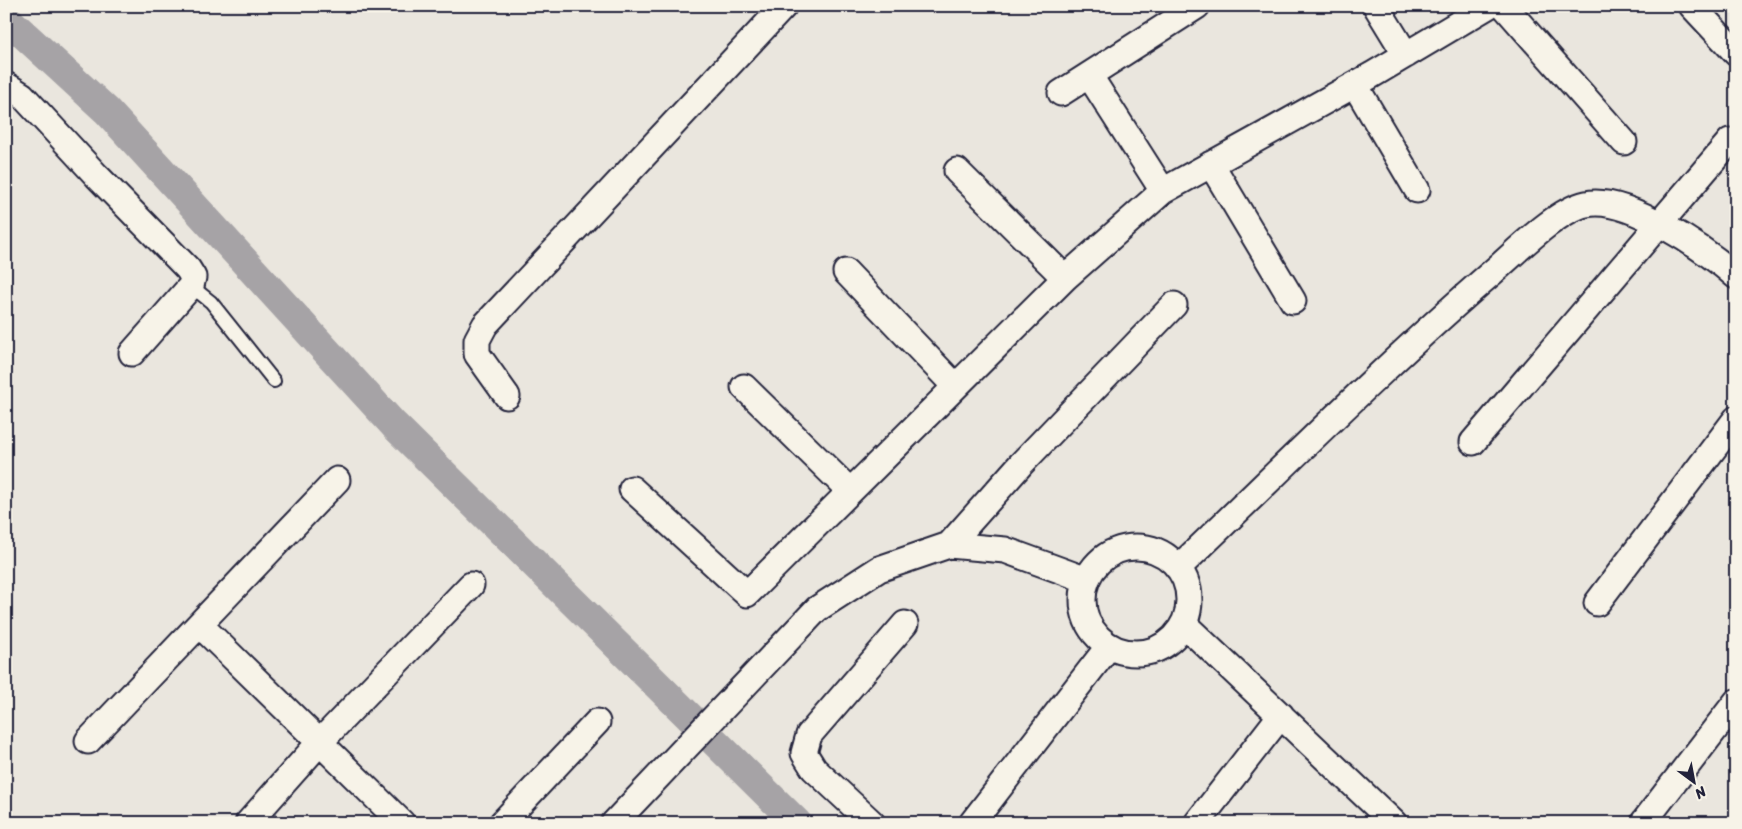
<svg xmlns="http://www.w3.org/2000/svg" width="1742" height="829" font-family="Sriracha,sans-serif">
<rect width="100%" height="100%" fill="#eae6de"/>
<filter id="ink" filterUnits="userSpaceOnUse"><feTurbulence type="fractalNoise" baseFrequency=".02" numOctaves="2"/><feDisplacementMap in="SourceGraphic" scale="10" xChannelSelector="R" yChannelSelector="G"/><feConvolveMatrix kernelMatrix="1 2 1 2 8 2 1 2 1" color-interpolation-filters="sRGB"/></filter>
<g filter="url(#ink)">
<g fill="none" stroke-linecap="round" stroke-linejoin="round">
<path stroke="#a6a3a6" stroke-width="30" d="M6 18 107 111 394 425 797 823"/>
<defs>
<path id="lane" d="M191 286 211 302 274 381"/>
<path id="street" d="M1376 6 1406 55
M1504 6 1624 142
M1692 6 1736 53
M1089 75 1163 191
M6 85 22 95 97 176 188 269 193 277 191 286 132 353
M1355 85 1417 190
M1061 93 1197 6
M1211 164 1293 301
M957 171 1065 278
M846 272 955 386
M744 387 849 490
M507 396 477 354V340L485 325 784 6
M1473 442 1730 141
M632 489 747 594 1065 278 1163 191 1372 75 1488 6
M949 545 1021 464 1174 305
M1083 600a53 53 0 1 1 106 0a53 53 0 1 1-106 0Z
M1178 568C1283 468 1385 365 1495 270 1517 251 1557 210 1586 204 1627 195 1706 250 1736 276
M1597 603 1736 419
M1184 624 1394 823
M200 625 402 823
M88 741 337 480
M248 823 319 743 471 585
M502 823 597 722
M614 823 817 609 879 569 949 545 1005 550 1087 580
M872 823 814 769 804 753 809 735 905 624
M972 823 1109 646
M1197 823 1281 715
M1643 823 1736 702"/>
</defs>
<use href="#lane" stroke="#22223b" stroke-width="16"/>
<use href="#street" stroke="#22223b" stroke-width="29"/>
<use href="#lane" stroke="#f7f3e8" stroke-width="12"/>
<use href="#street" stroke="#f7f3e8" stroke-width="25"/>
</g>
</g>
<rect width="1742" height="829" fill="none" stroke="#f7f3e8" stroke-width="25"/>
<rect x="12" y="12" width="1717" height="804" fill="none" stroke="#22223b" stroke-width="2" filter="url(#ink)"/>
<g transform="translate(1694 782) rotate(148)" stroke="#f7f3e8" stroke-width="4" paint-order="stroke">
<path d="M0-4L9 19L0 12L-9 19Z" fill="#22223b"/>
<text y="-8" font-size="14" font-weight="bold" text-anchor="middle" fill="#22223b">N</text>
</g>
</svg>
